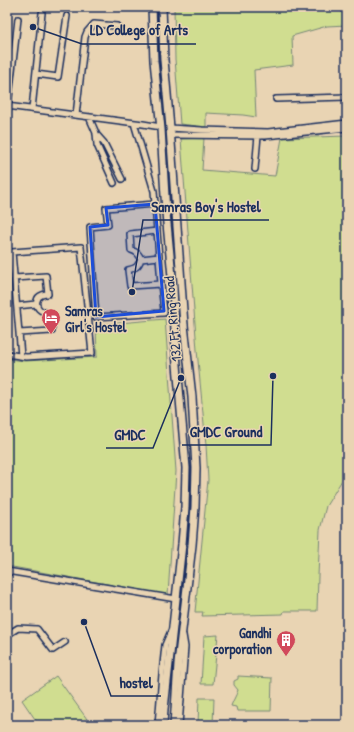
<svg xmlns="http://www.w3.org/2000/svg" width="354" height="732" font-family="'Patrick Hand',sans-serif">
<rect width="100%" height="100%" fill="#e9d4b3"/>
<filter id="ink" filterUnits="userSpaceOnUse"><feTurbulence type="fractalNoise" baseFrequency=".025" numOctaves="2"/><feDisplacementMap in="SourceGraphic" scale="8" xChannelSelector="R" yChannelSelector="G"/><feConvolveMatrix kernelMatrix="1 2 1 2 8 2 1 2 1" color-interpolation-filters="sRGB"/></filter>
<g filter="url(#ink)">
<path fill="#d0dd90" stroke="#768677" d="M174 7H347V25L327 26 292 36 293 65 254 70 256 117 243 115 206 113V127L180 124 175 59Z
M347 136V472L326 506 320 530 318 576 317 611H284L283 614 202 616 203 612H195L208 480 206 445 197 350 181 139 204 138 202 170 275 176 282 138Z
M165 319 176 471 168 595 7 566V359L25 361 97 357 96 325Z
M218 635 213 684H201L204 636Z
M56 676 87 719 78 725H39L22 700Z
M238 676 272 678 271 711H237L236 707 231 706C233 700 236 696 238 690L234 685V681L238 679Z
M199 698H214L213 725H198Z"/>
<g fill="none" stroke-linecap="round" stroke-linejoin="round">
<defs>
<path id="minor" d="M36 74 58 77 67 16
M276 99 347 97
M7 106 143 124 161 127
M8 106 18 19
M32 109 42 13
M76 115 85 37 87 32 94 24 117 26
M89 117 96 133 97 145 114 183
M134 123 154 191 161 284 164 311V313L96 317 90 227 108 225 106 208 155 204
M170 128 202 130 268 132 347 123
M96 134 104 143 122 179
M171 135 265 136 347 128
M255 169 258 136
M157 231 130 234 131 250C137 252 139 254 141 259 138 267 136 268 128 270L130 286 161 284
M141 259 159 257
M14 278 46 276 48 294C46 294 44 294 42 295 36 297 35 305 39 309 42 312 46 313 51 314L52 331 19 333
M17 306 36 304
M7 354 26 357 92 353 81 247 12 252 21 356
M7 571 176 599
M7 629 10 633 18 628 37 629 53 650 65 642
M158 725 162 674 165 645 171 631
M179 725 185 647 183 635"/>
<path id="major" d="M152 7 154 61 161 129 166 213 173 287 176 353 186 468 185 507 182 544 164 709 163 725
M162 7 164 60 170 128 184 325 192 397 196 468 195 507 192 545 178 664 174 725"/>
</defs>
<use href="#minor" stroke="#1b2f5e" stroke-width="8"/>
<use href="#major" stroke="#1b2f5e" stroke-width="10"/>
<use href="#minor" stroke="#e9d4b3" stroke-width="5"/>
<use href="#major" stroke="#e9d4b3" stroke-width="7"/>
</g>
</g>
<path fill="#1d4ed8" fill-opacity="0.2" stroke="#1d4ed8" stroke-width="3" stroke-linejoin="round" d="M155 204 164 311 96 317 90 227 108 225 106 208Z"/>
<defs>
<symbol id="hotel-pin" viewBox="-11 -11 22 30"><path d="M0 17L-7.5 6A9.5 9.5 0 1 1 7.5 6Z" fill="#d1495b" stroke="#e9d4b3"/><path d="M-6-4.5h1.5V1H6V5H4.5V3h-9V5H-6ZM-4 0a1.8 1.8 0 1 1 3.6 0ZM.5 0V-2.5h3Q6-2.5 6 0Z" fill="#fff"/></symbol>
<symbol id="building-pin" viewBox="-11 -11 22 30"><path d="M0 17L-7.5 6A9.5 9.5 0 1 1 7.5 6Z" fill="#d1495b" stroke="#e9d4b3"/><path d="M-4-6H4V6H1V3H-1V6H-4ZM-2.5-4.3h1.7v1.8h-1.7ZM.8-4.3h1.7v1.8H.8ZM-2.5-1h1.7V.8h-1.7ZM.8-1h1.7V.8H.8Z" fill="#fff"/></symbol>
</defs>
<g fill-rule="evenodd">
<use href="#hotel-pin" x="40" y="307" width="22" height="30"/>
<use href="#building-pin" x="275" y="629" width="22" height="30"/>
</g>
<g text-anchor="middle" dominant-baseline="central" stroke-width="3" stroke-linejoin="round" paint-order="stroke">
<g font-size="14" font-weight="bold" fill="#1b2f5e" stroke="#e9d4b3" text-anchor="start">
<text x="65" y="310">Samras<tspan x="65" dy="16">Girl's Hostel</tspan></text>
<text x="272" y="632" text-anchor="end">Gandhi<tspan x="272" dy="16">corporation</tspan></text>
</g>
<g font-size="14" fill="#1b2f5e" stroke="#e9d4b3">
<text transform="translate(172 319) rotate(-95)">132 Ft. Ring Road</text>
</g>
</g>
<path fill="none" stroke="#1b2f5e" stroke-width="1.5" d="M33 27L82 44H196M132 292L143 220H269M273 376L271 445H182M181 378L153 448H106M84 622L111 696H161"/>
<g fill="#1b2f5e" stroke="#e9d4b3" stroke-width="1.5">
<circle cx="33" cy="27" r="4"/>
<circle cx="132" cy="292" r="4"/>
<circle cx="273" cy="376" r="4"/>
<circle cx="181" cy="378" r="4"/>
<circle cx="84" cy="622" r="4"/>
</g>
<g font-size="15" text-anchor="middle" font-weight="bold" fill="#1b2f5e" stroke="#e9d4b3" stroke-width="3" stroke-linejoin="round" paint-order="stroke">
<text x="139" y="35">LD College of Arts</text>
<text x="206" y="212">Samras Boy's Hostel</text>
<text x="226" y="437">GMDC Ground</text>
<text x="130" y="440">GMDC</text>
<text x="136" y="688">hostel</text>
</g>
<rect width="354" height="732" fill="none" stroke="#e9d4b3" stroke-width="24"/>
<rect x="12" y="12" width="330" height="708" fill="none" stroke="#1b2f5e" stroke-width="1.5" filter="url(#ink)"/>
</svg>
